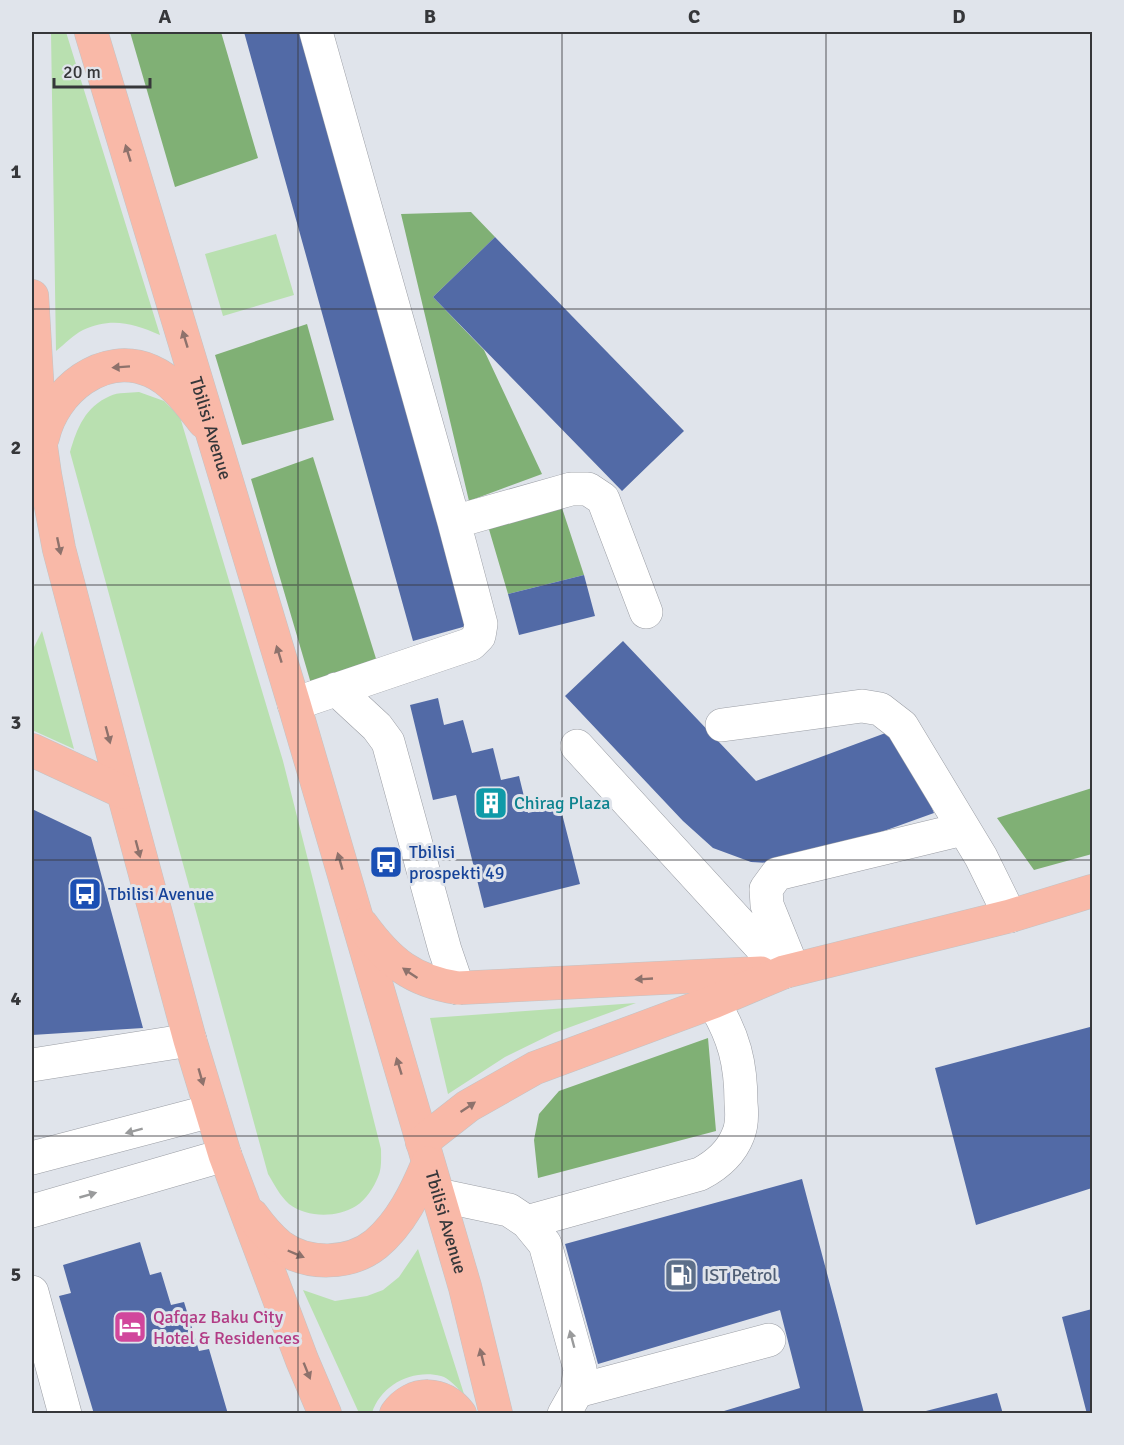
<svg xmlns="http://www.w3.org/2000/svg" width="1124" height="1445" font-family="Signika,sans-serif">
<rect width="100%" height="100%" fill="#e0e4eb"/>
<path fill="#b9e0b0" d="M51 32H66L160 335C133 323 111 317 83 330 73 335 65 344 56 351Z
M276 234 294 295 223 316 205 254Z
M139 392 164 401 180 417 283 761 381 1149C381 1157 382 1169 378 1177 374 1187 366 1200 356 1206 337 1218 307 1218 289 1204 280 1196 274 1184 268 1174L70 452C77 428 85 407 110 396 118 392 130 393 139 392Z
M42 631 74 749 32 730V651Z
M636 1003 554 1033 505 1057 448 1094 430 1018Z
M418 1249 464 1394C457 1388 449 1378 441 1376 412 1369 381 1385 372 1413H359L303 1290 335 1301 367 1296 383 1290 399 1277Z"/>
<path fill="#80b075" d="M130 32H221L258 158 175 187Z
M471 212 495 237 433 297 484 350 542 474 469 501 401 214Z
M307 324 334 420 242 445 215 355Z
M313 457 378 665 312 687 251 479Z
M562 508 584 575 508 594 488 526Z
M1092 788V854L1034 870 997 818Z
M708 1038 716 1131 538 1178 534 1140 539 1114 559 1091Z"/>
<path fill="#526aa6" d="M244 32H305L470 625 413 641Z
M495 237 684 431 622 491 433 297Z
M584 575 595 616 519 635 508 594Z
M623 641 756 781 899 728 934 813 792 864 751 862 713 848 683 821 565 696Z
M438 698 444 725 463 720 472 753 493 748 501 780 519 776 528 813 560 806 580 884 484 908 456 795 433 800 410 705Z
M32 809 91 837 143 1028 32 1035Z
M1090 1027 1092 1037V1188L976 1225 935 1068Z
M802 1179 864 1413 714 1414 800 1388 780 1310 598 1364 565 1244Z
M140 1242 150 1275 161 1272 171 1305 184 1302 199 1351 209 1349 228 1414H94L59 1296 71 1293 63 1265Z
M1092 1309V1414H1087L1062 1317Z
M997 1393 1003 1414H918V1413Z"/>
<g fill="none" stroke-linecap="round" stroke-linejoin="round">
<defs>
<path id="minor" d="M454 522 571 489H588L603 499 646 612
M336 689 377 727 388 742 445 950 458 988
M294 704 471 644 479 636 481 624 454 522 316 32
M722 725 862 706 880 709 902 726 981 857 1010 916
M577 746 784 972
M793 969 767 905 766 889 777 874 963 829
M32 1065 190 1040
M32 1158 211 1111
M438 1195 509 1210 527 1222 545 1244 580 1369 577 1391 564 1414
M32 1211 225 1155
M527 1222 700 1174C717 1165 731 1153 738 1135 742 1126 742 1113 741 1103 741 1063 734 1036 713 1002
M32 1292 65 1414
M577 1391 769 1340"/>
<g id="major">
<path id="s1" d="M91 32 294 704 465 1287 496 1414"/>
<path d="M32 296 41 447 45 475 59 549 123 792 190 1040 225 1155 302 1360 325 1414"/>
<path d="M43 437C53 391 103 350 151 371 174 381 189 403 204 422"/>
<path d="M32 750 123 792"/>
<path d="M362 925C389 962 412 981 458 988L761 973"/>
<path d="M422 1142 468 1106 535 1068 713 1002 784 972 1010 916 1092 891"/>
<path d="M252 1215C260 1226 269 1237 280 1246 307 1266 350 1265 376 1244 401 1223 416 1192 428 1163"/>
<path d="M396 1414C413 1390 443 1391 460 1414"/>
</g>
</defs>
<use href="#minor" stroke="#9b9ea5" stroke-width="34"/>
<use href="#major" stroke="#c3c3c4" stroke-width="34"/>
<use href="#minor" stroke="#fff" stroke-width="33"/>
<use href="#major" stroke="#f9b9a8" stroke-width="33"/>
</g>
<defs><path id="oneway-solid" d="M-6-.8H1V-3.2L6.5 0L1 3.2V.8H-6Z" transform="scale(1.5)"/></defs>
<g fill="#8e726c">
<use href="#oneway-solid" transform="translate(128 153) rotate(-107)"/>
<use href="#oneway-solid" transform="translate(185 339) rotate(-107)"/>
<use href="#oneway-solid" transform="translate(121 367) rotate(176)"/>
<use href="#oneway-solid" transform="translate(59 546) rotate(78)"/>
<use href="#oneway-solid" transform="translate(279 654) rotate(-107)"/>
<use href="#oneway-solid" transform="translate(108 735) rotate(75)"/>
<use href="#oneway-solid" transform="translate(138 849) rotate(75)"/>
<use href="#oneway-solid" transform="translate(340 861) rotate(-106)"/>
<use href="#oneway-solid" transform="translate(410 973) rotate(-146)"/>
<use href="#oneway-solid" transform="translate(644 979) rotate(177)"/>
<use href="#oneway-solid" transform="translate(399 1066) rotate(-107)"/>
<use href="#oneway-solid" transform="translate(201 1077) rotate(74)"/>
<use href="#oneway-solid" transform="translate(468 1107) rotate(-34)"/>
<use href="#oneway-solid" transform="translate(296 1254) rotate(23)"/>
<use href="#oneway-solid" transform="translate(482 1357) rotate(-104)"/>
<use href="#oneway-solid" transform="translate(307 1371) rotate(68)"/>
</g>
<g fill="#9a9b9c">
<use href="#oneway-solid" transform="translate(134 1131) rotate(165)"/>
<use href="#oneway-solid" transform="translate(88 1195) rotate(-16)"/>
<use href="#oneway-solid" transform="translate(572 1339) rotate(-105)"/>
</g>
<path fill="none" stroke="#36373a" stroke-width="1.5" stroke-opacity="0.55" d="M298 32V1414M562 32V1414M826 32V1414M32 309H1092M32 585H1092M32 860H1092M32 1136H1092"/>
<defs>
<symbol id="building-square" viewBox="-11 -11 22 22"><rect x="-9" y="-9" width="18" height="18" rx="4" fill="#0f9aa8" stroke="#e0e4eb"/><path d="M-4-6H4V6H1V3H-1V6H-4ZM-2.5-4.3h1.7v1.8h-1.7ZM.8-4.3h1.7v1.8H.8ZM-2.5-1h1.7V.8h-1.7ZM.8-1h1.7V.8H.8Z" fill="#fff"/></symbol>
<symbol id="bus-square" viewBox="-11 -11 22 22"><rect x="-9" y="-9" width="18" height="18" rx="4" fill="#1a4fb4" stroke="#e0e4eb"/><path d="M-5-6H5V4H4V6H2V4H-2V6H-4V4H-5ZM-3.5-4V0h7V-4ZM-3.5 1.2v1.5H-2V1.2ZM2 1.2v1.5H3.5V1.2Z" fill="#fff"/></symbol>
<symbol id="fuel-square" viewBox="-11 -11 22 22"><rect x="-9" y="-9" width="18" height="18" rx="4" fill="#5c6f8a" stroke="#e0e4eb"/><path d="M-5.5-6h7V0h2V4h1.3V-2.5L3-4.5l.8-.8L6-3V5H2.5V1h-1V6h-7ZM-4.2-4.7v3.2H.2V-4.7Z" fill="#fff"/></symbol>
<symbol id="hotel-square" viewBox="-11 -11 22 22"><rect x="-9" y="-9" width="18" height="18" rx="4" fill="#d1479c" stroke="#e0e4eb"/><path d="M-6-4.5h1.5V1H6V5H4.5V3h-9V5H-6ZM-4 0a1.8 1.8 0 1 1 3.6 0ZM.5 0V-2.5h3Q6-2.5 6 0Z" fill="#fff"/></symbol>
</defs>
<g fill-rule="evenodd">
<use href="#building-square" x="472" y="784" width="38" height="38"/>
<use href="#bus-square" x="367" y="843" width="38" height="38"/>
<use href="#bus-square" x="66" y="875" width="38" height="38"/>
<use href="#fuel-square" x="662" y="1256" width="38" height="38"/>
<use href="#hotel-square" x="111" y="1308" width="38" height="38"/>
</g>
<g text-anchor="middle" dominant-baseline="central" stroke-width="6" stroke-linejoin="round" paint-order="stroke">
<g font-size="18" fill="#36373a" stroke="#e0e4eb">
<text stroke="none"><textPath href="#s1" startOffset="414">Tbilisi Avenue</textPath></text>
<text stroke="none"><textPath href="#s1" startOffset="1242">Tbilisi Avenue</textPath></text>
</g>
<g font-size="18" fill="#0d838f" stroke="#e0e4eb" text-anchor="start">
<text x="514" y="803">Chirag Plaza</text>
</g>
<g font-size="18" fill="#164399" stroke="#e0e4eb" text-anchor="start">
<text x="409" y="852">Tbilisi<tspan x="409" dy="21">prospekti 49</tspan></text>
<text x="108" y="894">Tbilisi Avenue</text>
</g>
<g font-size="18" fill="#4e5e75" stroke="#e0e4eb" text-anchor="start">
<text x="704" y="1275">IST Petrol</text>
</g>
<g font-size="18" fill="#b23c85" stroke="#e0e4eb" text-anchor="start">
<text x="153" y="1317">Qafqaz Baku City<tspan x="153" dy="21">Hotel &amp; Residences</tspan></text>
</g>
</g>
<rect width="1124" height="1445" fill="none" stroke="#e0e4eb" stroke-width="66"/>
<path d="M54 78v9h96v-9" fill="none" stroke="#36373a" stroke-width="3"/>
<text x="63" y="78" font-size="18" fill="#36373a" stroke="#e0e4eb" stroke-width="4.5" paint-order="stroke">20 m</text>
<rect x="33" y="33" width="1058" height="1379" fill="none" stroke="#36373a" stroke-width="2"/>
<g font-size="20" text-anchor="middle" font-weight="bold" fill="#36373a">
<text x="165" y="23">A</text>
<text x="430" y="23">B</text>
<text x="694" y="23">C</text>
<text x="959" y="23">D</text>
<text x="16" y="178">1</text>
<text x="16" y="454">2</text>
<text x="16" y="729">3</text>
<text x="16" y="1005">4</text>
<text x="16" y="1281">5</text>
</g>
</svg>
